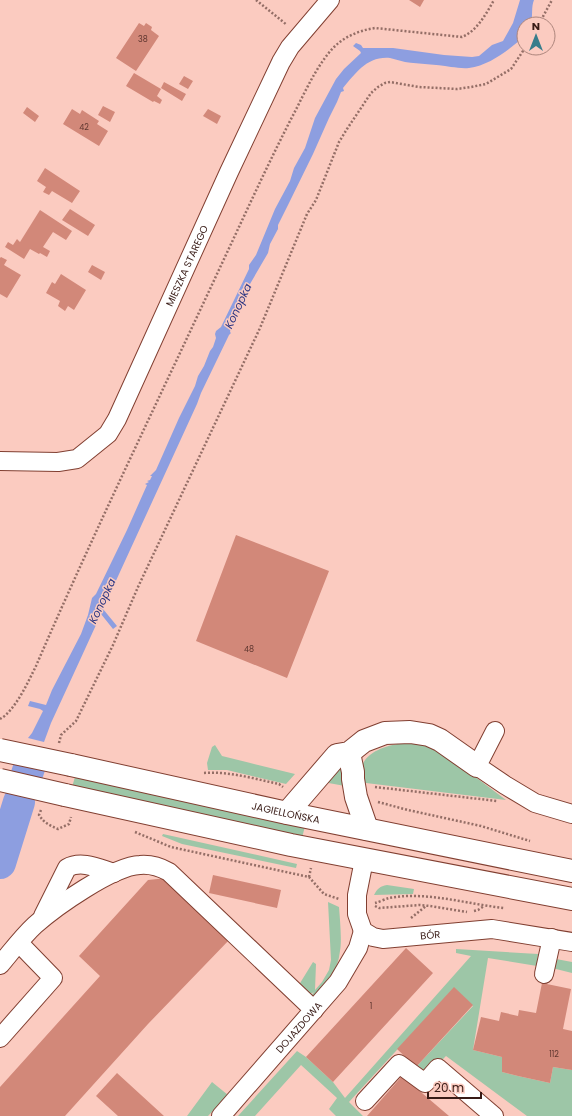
<svg xmlns="http://www.w3.org/2000/svg" width="572" height="1116" font-family="Poppins,sans-serif">
<rect width="100%" height="100%" fill="#fbcbc0"/>
<path fill="#9dc6a7" d="M404 743 420 744 429 746 445 754 506 800 366 783 362 788C361 782 359 775 361 769 365 751 388 745 404 743Z
M215 745 222 756 295 774 286 784 227 770H208L207 763 212 747Z
M343 756 345 786 323 782Z
M75 777 305 826 302 838 72 787Z
M163 834 297 864 296 868 182 844 162 836Z
M387 885 414 889 413 894 374 895C377 889 380 886 387 885Z
M328 902 339 907C340 920 342 940 340 951 338 971 326 986 314 1000L310 997 314 992 309 995 297 988 313 962 316 964 315 990 322 982 329 970 331 960Z
M456 949 538 954 537 966 488 958 473 1050 502 1057V1072L518 1076 550 1083 553 1067 572 1070V1116H527L446 1056 441 1061 438 1058 425 1072 416 1067 473 1006 454 988 349 1102 363 1116H336L329 1109 337 1098 301 1065 255 1116H238L297 1051 306 1057 333 1082 345 1098 471 956 456 953Z
M556 959 572 962V973L548 967Z
M212 1082 228 1095 208 1116H187Z"/>
<path fill="#8d9ee0" d="M520 0H534C531 7 533 16 531 24H524V37C508 50 490 65 469 68 462 69 457 67 451 67 435 64 420 64 405 62 400 61 395 59 390 58 367 56 356 73 343 88L344 91 341 92 337 102 329 118 313 154 288 205 278 225V229L270 244 268 253 250 284 231 328 230 332 231 333 229 335 201 393 197 404 103 609 117 626 113 629 101 614 80 660 51 723 44 742 28 738 32 733 43 711 40 709 28 706 30 701 46 705 52 690 81 634 88 615 92 598 96 594 127 530 147 485 145 484 149 482 147 481 150 480 152 476H150L156 470 179 418 195 386 198 376 204 366 210 351 213 347 216 338 215 334 216 331 221 327 249 269V265L256 255 275 209 290 181 294 168 305 148 315 118 336 79 344 69 361 53 360 51 353 46 356 43 361 45 363 48H393L444 55 472 57 479 56 492 45 503 41 513 23Z"/>
<g fill="none" stroke-linecap="round" stroke-linejoin="round">
<path stroke="#8d9ee0" stroke-width="32" d="M27 774 29 768
M0 863 19 802"/>
</g>
<path fill="#d28879" d="M409 0H424L420 7Z
M139 23 144 26 146 23 152 27 151 30 159 36 136 71 116 58Z
M134 73 161 89 157 96 162 100 160 104 154 101 153 102 126 86Z
M184 76 193 81 188 89 179 84Z
M164 82 186 94 182 101 161 88Z
M103 106 115 112 110 122 98 115Z
M27 107 39 116 35 122 23 113Z
M72 109 80 114 82 110 99 121 97 124 108 131 99 146 63 124Z
M208 109 221 116 217 124 203 116Z
M45 168 80 191 72 203 52 191 49 195 43 192 46 187 37 181Z
M70 209 95 225 88 236 62 220Z
M40 210 72 231 66 240 53 232 43 247 50 251 47 257 40 253 39 254 30 249 24 259 5 247 8 242 13 245 17 239 20 242Z
M1 257 7 260 4 265 21 275 7 298 0 294V258Z
M92 265 105 272 101 280 88 272Z
M61 274 86 290 74 310 68 306 65 311 58 306 60 301 46 293 52 282 55 284Z
M236 535 329 571 287 678 196 641Z
M213 875 281 890 277 908 209 893Z
M167 878 231 938 148 1024 65 1116H0V1087L100 976 79 956 148 880Z
M406 948 433 973 333 1082 306 1057Z
M542 983 571 989 563 1029 572 1031V1070L553 1067 550 1083 518 1076 502 1072V1057L473 1050 481 1017 499 1021 501 1012 518 1016 519 1010 536 1013Z
M454 987 473 1005 416 1067 397 1049Z
M117 1073 164 1116H118L96 1096Z
M402 1076 449 1116H367Z"/>
<g fill="none" stroke-linecap="round" stroke-linejoin="round">
<defs>
<g id="minor">
<path id="s1" d="M0 461 58 462 77 459 108 434 117 419 229 172 281 62 290 47 330 0"/>
<path d="M495 731 477 766 505 785 535 803 572 814"/>
<path id="s2" d="M364 860 357 895V914L363 931 373 937 383 939 492 929 572 942"/>
<path d="M43 916 67 868C81 860 98 868 114 873"/>
<path d="M0 965C11 952 22 937 35 925 55 907 113 866 140 865 151 864 160 867 169 872L314 1010"/>
<path d="M544 974 552 938"/>
<path d="M0 1038 53 978 19 943"/>
<path d="M365 1101 399 1064 425 1083 438 1068 494 1116"/>
<path id="s3" d="M221 1116 338 982 358 948 363 931"/>
</g>
<g id="major">
<path d="M349 753 353 772V779L356 797 367 829"/>
<path id="s4" d="M71 765 287 813 572 871"/>
<path d="M65 795 291 845 572 899"/>
<path d="M287 813 337 755 349 753 364 741 385 733 410 732 429 735 440 740 477 766"/>
</g>
</defs>
<use href="#minor" stroke="#813f31" stroke-width="20"/>
<use href="#major" stroke="#813f31" stroke-width="24"/>
<path stroke="#946e66" stroke-width="2.5" stroke-dasharray="2 2" stroke-linecap="butt" d="M256 0 287 25
M539 24 552 0
M0 719C15 711 28 682 36 666 93 534 156 405 217 274 241 223 264 172 290 121 302 99 312 74 328 54 339 39 356 31 375 28L462 37C477 31 486 14 494 0
M59 743 61 735 76 721 113 645 138 587 260 328 307 214 316 200 339 142 347 129 371 93 378 87 385 83 390 82 419 87 457 89 471 87 486 84 511 69 525 48
M204 773C229 771 255 779 279 784L283 787
M375 787 497 801
M378 802 408 810 481 826 530 841
M41 810 39 815C44 823 49 825 58 829L69 824 71 817
M135 832 171 847 309 877 324 894 339 899
M309 877 311 868
M375 903C379 902 385 899 389 898 427 891 466 904 504 908
M375 906 379 908 420 905 430 906 467 912
M474 911 478 910 484 906
M411 918 426 906"/>
<use href="#minor" stroke="#fff" stroke-width="18"/>
<use href="#major" stroke="#fff" stroke-width="22"/>
<defs>
<path id="major-bridge" d="M0 750 71 765
M0 780 65 795"/>
</defs>
<use href="#major-bridge" stroke="#813f31" stroke-width="24" stroke-linecap="butt"/>
<use href="#major-bridge" stroke="#fff" stroke-width="22"/>
</g>
<g text-anchor="middle" dominant-baseline="central" stroke-width="3" stroke-linejoin="round" paint-order="stroke">
<g font-size="8" fill="#5e362f">
<text x="143" y="39">38</text>
<text x="84" y="127">42</text>
<text x="249" y="649">48</text>
<text x="371" y="1006">1</text>
<text x="554" y="1054">112</text>
</g>
<g font-size="10" fill="#381b16" stroke="#fbcbc0">
<text stroke="none"><textPath href="#s1" startOffset="303">MIESZKA STAREGO</textPath></text>
<text stroke="none"><textPath href="#s4" startOffset="220">JAGIELLOŃSKA</textPath></text>
<text stroke="none"><textPath href="#s2" startOffset="142">BÓR</textPath></text>
<text stroke="none"><textPath href="#s3" startOffset="118">DOJAZDOWA</textPath></text>
</g>
<g font-size="11" font-style="italic" fill="#2b3683" stroke="#fbcbc0">
<text transform="translate(238 306) rotate(-65)">Konopka</text>
<text transform="translate(102 601) rotate(-65)">Konopka</text>
</g>
</g>
<g transform="translate(536 36)"><circle r="19" fill="#fbcbc0" stroke="#ad857c"/>
<path d="M0-3L7 15L0 10L-7 15Z" fill="#387d8b"/>
<text y="-6" font-size="11" font-weight="bold" text-anchor="middle" fill="#381b16">N</text>
</g>
<path d="M428 1092v6h53v-6" fill="none" stroke="#381b16" stroke-width="2"/>
<text x="434" y="1092" font-size="12" fill="#381b16" stroke="#fbcbc0" stroke-width="3" paint-order="stroke">20 m</text>
</svg>
